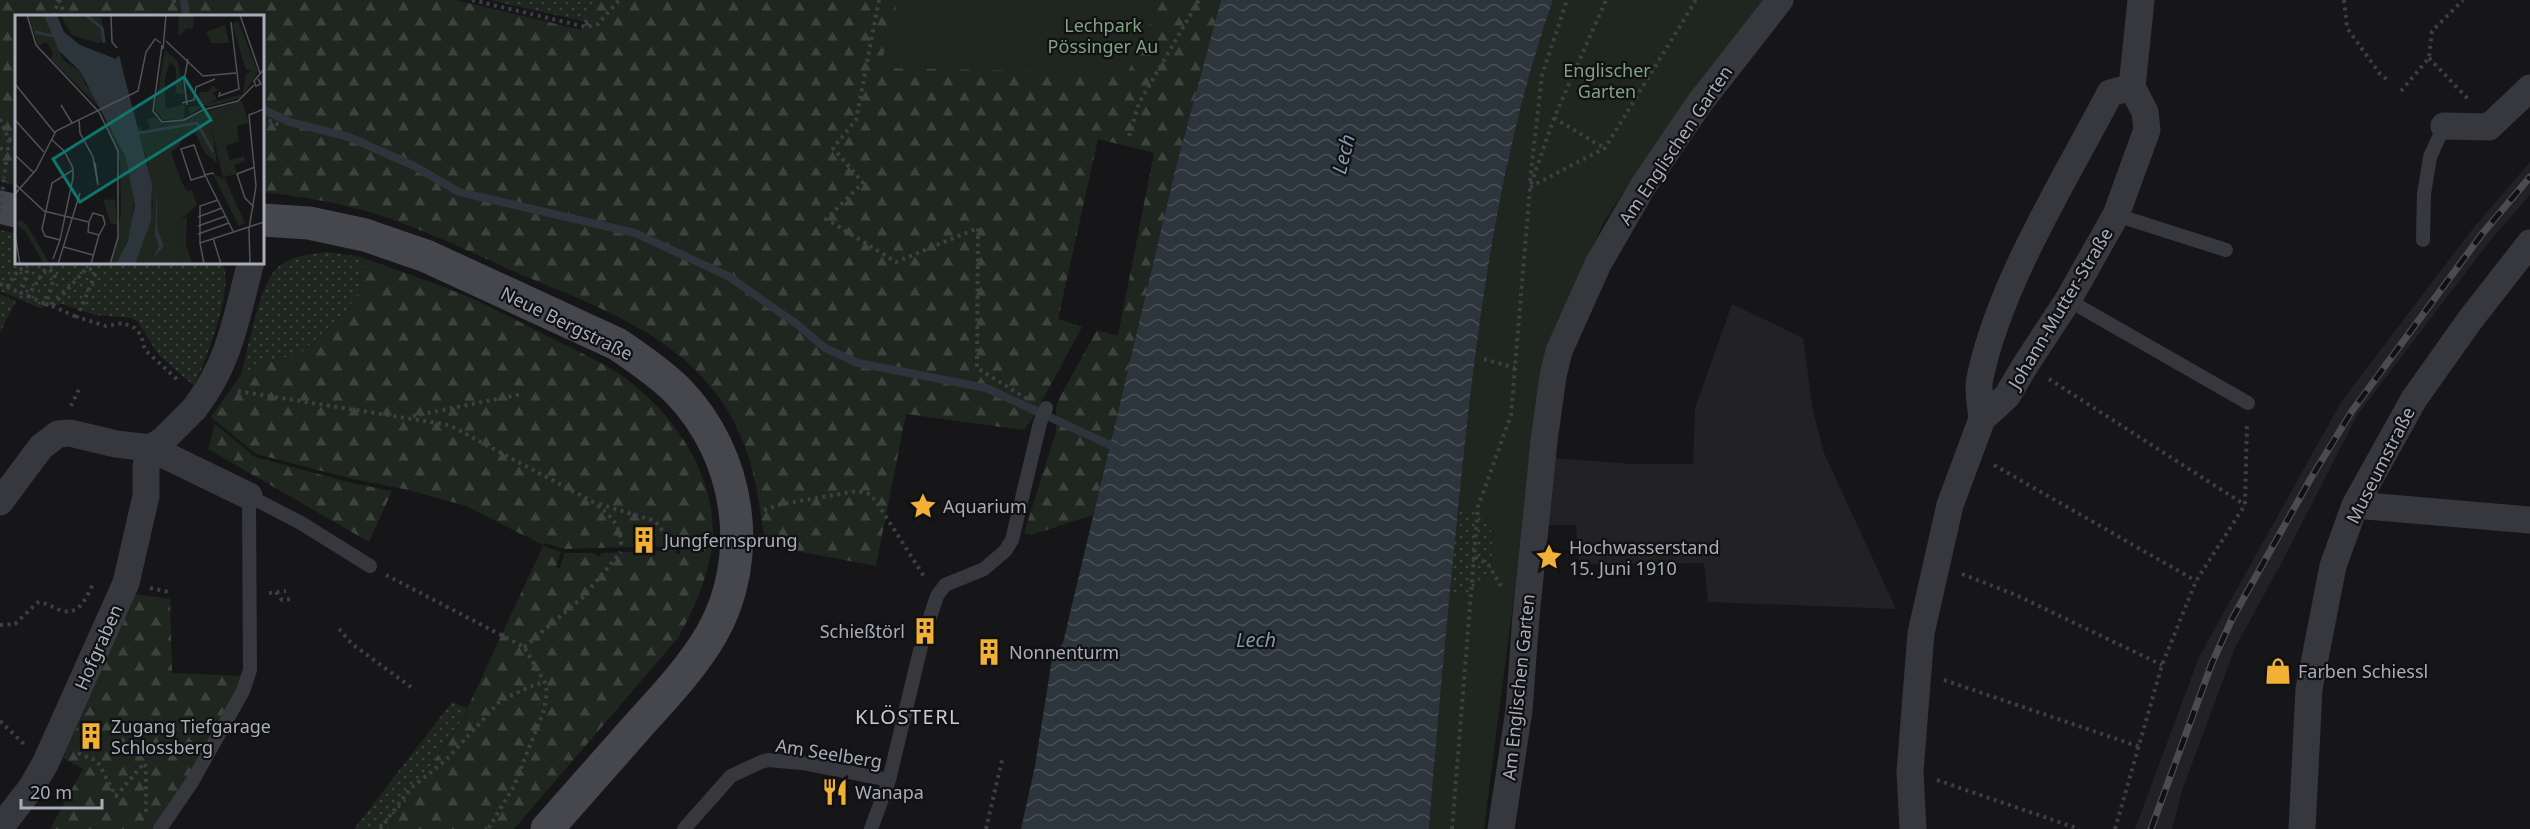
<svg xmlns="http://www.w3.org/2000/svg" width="2530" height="829" font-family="'Noto Sans',sans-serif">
<defs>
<pattern id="grass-dots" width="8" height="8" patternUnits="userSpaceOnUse" patternTransform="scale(1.5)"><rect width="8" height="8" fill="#1e261f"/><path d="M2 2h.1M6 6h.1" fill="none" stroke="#3c433d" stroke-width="1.8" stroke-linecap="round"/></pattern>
<pattern id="forest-firs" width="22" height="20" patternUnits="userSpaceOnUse" patternTransform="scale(1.5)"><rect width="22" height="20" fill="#1e261f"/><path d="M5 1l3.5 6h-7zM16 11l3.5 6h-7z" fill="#3c433d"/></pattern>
<pattern id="water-waves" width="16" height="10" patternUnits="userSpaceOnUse" patternTransform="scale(1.5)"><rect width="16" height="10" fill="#2c353c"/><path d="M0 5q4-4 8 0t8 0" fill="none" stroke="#485056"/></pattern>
</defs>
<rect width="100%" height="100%" fill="#161618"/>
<path fill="#222225" d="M2530 162V195L2489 242 2358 414 2283 560 2235 648 2183 788 2172 829H2135L2199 657 2341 402 2474 227Z
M1732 304 1803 338 1813 411 1824 453 1896 609 1708 602 1704 563 1579 564 1576 525H1549L1553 458 1633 464H1693L1695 408Z"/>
<path fill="url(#grass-dots)" d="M490 0H595L586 22Z
M0 230 16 233V262L222 263C236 285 205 362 194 386L159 355 137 321 131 318 95 315 62 304 40 308 0 291Z
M328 252 361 257 363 265 359 292 346 311 301 353 257 365 241 375C248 350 259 286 276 269 289 256 310 254 328 252Z
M0 294 16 301 0 333Z
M1458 508 1487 515 1493 537 1491 572 1468 597 1449 593Z
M452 702 469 709 387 829H354Z"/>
<path fill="url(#forest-firs)" d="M0 0H455L582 30 595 0H1221L1176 167 1093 515 1031 535 1024 533 1056 432V408L1060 397 1097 330 1118 336 1154 153 1098 139 1058 319 1082 327 1032 419 1024 430 906 414 876 566 765 545C758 491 752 444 720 399 673 332 593 305 522 275 472 253 422 228 370 212 334 202 299 196 263 192L262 16H16V186L0 181Z
M361 257C401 272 442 285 480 302 502 313 524 324 545 335 569 347 595 359 618 373 675 412 723 482 711 554 705 584 693 611 678 638L514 829H387L469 710 467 709 543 546 561 552 556 567 560 569 564 553H595L596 556H600L601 553 676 550V554H680V550L700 549V552H704V546L656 547 652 537 646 535 636 538 632 547 565 549 545 543 543 545 466 506 409 490 353 479 256 454 211 417 241 375 257 365 301 353 346 311 359 292 363 265Z
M215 424 255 457 352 483 392 491 369 542 208 449Z
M136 594 170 599 172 673 245 676 192 778 155 829H50L83 769 63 758Z"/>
<path fill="#1e261f" d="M898 0H1161L1128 72 880 68Z
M1553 0H1763L1632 178 1603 224 1557 323 1550 339 1528 464 1515 588 1484 829H1429L1440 682 1449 593 1468 597 1491 571 1493 537 1487 516 1458 508C1476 337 1495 163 1553 0Z"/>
<path fill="url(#water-waves)" d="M1221 0H1553C1499 154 1478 318 1461 481 1449 597 1438 713 1429 829H1021L1035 766 1052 659 1063 643 1176 167Z"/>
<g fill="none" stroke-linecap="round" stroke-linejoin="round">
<path stroke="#2c353c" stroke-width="8" d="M184 0 186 16
M262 109 290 122 349 137 414 166 459 192 635 233 728 276 798 325 825 348 858 363 986 388 1119 449"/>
<path stroke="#3d3f44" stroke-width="4" stroke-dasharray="3 4.5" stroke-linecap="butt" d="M59 0 65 16
M174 0 176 16
M472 0 586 27 598 24 619 0
M879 0 856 120 833 148 863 183 826 219 896 262 978 228 977 368 1029 400
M2344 0 2347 28 2380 74 2390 82
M54 16 58 0
M2429 58 2469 100
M2401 91 2429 58 2432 31 2463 0
M262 117 281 126
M1554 118 1604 148
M0 119 9 140 4 178
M1129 136 1139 103 1199 0
M9 140 16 135
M0 148 7 151
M1530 181 1542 75 1567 0
M1530 187 1605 148 1696 0
M0 284 7 287 19 269H26L27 273 21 293 28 296 45 270 49 269 55 275 46 304 52 306 86 269H90L95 275 77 317 106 326 123 323 135 328 141 335 145 350 180 382
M7 287 21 293
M28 296 46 304
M52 306 77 317
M1484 359 1515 368
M2049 379 2245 505
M238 391 449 425 595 503C611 516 622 526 621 548
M71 406 80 387
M413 416 522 394
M1994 465 2196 581
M599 504 655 521 665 534
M764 510 782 504 857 491 869 494 876 501 925 578
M1475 557 1488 564 1501 586
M1962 574 2016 595 2162 665
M386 575 524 647 545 683 547 692 544 710 525 758 514 786 488 829
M150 588 169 592
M276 592 282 600 293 599
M269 593 286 591
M0 625 15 624 37 603 40 602C49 604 55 609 63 611 80 615 87 596 93 584
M339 629 352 644 415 690
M524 647 582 598 621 552
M1944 680 2140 747
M0 721 25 745
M86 739 97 745 102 742
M78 753 97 761 116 796 144 763 146 767V812
M1937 780 2079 829
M380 829 410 789 446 760 501 700 536 684 545 683
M986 829 1003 756
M1452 829 1478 507 1511 415 1530 187 1554 118 1606 0
M2115 829 2162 665 2196 581 2245 505 2247 423"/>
<path stroke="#37383d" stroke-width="14" d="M2116 215 2226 250
M2423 240 2424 194 2430 157 2444 126
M2068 300 2248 403
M928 623 937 596 945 585 984 569 1005 551 1012 540 1040 423 1046 408
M160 829 192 782 243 691 250 670 249 496 301 523 370 566
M684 829 731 776 761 762 768 760 802 763 889 780
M871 829 889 780 923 638"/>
<path stroke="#37383d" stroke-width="27" d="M2132 87 2141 0
M2444 126 2489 127 2530 88
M197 405C230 362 237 314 251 262
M0 502 41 447 58 434 70 433 116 444 150 448 249 496
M2355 505 2530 520
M0 828 31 788 45 764 126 583 146 496V466L150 448 162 441 195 408
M1501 829 1519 710 1526 616 1544 441 1553 376 1559 351 1598 264 1643 186 1698 105 1780 0
M1913 829 1910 772 1921 633 1950 505 1982 419 2007 396 2026 364 2068 300 2116 215 2147 130 2145 112 2132 87 2110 93C2065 180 2000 282 1980 378 1977 390 1981 406 1982 419
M2302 829 2309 689 2333 566 2355 505 2414 399 2470 320 2530 243"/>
<path stroke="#45474d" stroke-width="33" d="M0 207 16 211
M262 220 309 223 365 235 426 256 617 344C638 358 660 373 678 391 740 455 756 557 711 635 691 669 663 698 637 727 607 761 577 795 547 829"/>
<defs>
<path id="rail" d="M2151 829 2212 663 2232 619 2311 478 2352 411 2482 234 2530 177"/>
</defs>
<use href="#rail" stroke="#4a4c52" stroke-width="7"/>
<use href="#rail" stroke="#111113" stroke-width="4.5" stroke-dasharray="14" stroke-linecap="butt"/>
<path stroke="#3d3f44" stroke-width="4" stroke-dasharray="3 4.5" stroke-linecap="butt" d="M0 212 4 178"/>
</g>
<defs>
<symbol id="sight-bare" viewBox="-9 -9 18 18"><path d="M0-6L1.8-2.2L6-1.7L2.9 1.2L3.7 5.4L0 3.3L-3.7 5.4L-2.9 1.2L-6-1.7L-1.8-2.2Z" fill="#f2b134" stroke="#111113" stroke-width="2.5" paint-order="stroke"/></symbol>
<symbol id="building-bare" viewBox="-9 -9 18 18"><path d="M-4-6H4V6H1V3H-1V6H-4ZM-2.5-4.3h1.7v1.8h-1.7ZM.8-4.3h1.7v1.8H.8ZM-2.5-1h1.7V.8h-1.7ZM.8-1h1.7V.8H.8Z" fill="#f2b134" stroke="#111113" stroke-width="2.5" paint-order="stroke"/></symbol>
<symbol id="shop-bare" viewBox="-9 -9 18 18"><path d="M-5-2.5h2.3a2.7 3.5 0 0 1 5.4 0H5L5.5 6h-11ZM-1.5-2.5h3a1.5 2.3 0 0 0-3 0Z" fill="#f2b134" stroke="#111113" stroke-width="2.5" paint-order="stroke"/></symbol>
<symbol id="restaurant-bare" viewBox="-9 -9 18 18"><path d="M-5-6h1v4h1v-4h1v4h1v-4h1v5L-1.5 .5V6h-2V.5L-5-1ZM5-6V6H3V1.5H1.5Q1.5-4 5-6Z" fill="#f2b134" stroke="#111113" stroke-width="2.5" paint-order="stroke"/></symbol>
</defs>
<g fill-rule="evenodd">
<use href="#sight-bare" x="904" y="487" width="38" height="38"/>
<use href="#building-bare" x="625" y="521" width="38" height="38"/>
<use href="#sight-bare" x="1530" y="538" width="38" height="38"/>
<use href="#building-bare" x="906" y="612" width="38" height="38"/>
<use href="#building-bare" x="970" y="633" width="38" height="38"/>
<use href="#shop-bare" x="2259" y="652" width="38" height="38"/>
<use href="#building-bare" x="72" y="717" width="38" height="38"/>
<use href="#restaurant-bare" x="816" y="773" width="38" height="38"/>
</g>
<g text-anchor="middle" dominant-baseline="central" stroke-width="4.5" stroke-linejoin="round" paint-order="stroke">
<g font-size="18" fill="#7fa381" stroke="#111113">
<text x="1103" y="25">Lechpark<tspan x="1103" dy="21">Pössinger Au</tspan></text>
<text x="1607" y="70">Englischer<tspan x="1607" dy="21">Garten</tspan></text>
</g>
<g font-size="18" fill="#a8adb8" stroke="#111113">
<text transform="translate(1675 145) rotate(-56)">Am Englischen Garten</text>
<text transform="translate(2060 308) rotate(-59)">Johann-Mutter-Straße</text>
<text transform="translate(567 323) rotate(26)">Neue Bergstraße</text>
<text transform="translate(2380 465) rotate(-63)">Museumstraße</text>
<text transform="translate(98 647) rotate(-66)">Hofgraben</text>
<text transform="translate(1518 687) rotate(-84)">Am Englischen Garten</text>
<text transform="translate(829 753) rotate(9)">Am Seelberg</text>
</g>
<g font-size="18" fill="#a8adb8" stroke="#111113" text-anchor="start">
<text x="943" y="506">Aquarium</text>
<text x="664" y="540">Jungfernsprung</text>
<text x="1569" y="547">Hochwasserstand<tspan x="1569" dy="21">15. Juni 1910</tspan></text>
<text x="905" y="631" text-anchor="end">Schießtörl</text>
<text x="1009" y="652">Nonnenturm</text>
<text x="2298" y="671">Farben Schiessl</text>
<text x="111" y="726">Zugang Tiefgarage<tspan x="111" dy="21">Schlossberg</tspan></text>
<text x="855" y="792">Wanapa</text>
</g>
<g font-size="20" font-style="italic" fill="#7f9bb3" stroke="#111113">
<text transform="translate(1343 154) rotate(-76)">Lech</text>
<text x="1256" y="639">Lech</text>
</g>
<g font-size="20" letter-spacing="1.5" fill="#c9ccd4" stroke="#111113">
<text x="908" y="716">KLÖSTERL</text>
</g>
</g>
<g transform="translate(15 15)">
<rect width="249" height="249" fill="#161618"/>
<path d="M197 71 204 75 197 78 202 84 175 99 173 92 185 90 184 77H193ZM228 90 234 108 222 111 224 126 211 131 215 145 229 141 230 146 219 150 222 159 208 162 197 116 205 108 208 96ZM172 201 171 229 177 248 187 246 179 249H169L164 237 163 207ZM6 205 12 210 35 249H29L10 216 0 208Z" fill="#1e261f"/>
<path d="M22 0H29L48 45 65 56 74 78 42 40ZM163 0H179L178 14 172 13 164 21ZM150 35 163 47 169 79 161 78V53L155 47 150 63V94L170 89 169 104 148 105 140 94ZM227 86 228 90 208 96 205 108 197 116 202 148 190 138 180 118 165 123 166 129 156 137 167 168 172 176 177 175 182 190 163 207 164 237 169 249H120L138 190 133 147 122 114 125 111 129 119 135 113 132 104 139 102 149 109Z" fill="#1e261f"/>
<path d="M13 0H22L42 40 78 78 85 93 36 44 38 38 31 27 23 31ZM45 0 86 2 91 26 82 28 57 20ZM223 6 243 57 226 83 192 92 191 89 228 79 231 59 237 56 231 55 217 9ZM210 10 214 28H196L191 17ZM87 96 111 143 120 181 116 217 101 249H96L106 198 105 146ZM148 130 161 171V238L168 249H127L139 215 142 165 135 138ZM198 159 210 164 230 208 224 211ZM100 184 102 209H96L88 185Z" fill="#1e261f"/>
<path d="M29 0H42L49 17 65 30 101 44 104 40 137 169 136 206 120 249H101L113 225 120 190 111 143 65 56 44 36ZM142 171V214L149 231 138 243 144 231 140 220Z" fill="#2c353c"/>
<path fill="none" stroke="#2c353c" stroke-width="3" d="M71 0 87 13 89 28M20 17 38 21M124 118 182 108 198 137"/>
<path fill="none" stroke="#505258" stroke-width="1.5" d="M12 0 21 30 84 97 103 136V223L95 249M96 0 97 27 102 33M225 0 245 58M151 26 188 61 221 58M147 30 138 96 147 107 169 105 188 95 223 86 239 70M148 34 151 0M243 64 246 69 241 71 239 66 249 54M0 69 40 118M205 77 204 81 224 74 216 7M167 88 179 85 181 72 200 64M46 90 57 108M172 90 169 66 173 44M64 104 65 118 78 142 83 170 80 148M0 105 29 137M36 124 49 136 57 151 58 155V163L45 225 30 221 27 214 37 168 58 155M0 140 19 158M199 159 197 158 190 160 189 161 176 165 166 134 179 130 190 160 218 216M0 169 29 196 74 207 73 217 84 220 76 249M0 179 21 155 41 116 123 76 131 37 140 24 146 28M239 192 230 183 222 159 240 152M183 202 207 193M74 207 78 198 88 201 90 209 84 220M183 211 211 201M183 219 214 208M0 220 5 249M198 223 206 249M185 228V191L203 185M49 232 78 240M38 244 45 225M43 249 65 178M189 249 185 228 249 207M235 249 234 214 241 171 234 100 249 94"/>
<path fill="#0f766e" fill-opacity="0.15" stroke="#0f766e" stroke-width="3" d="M169 62 196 105 65 187 38 144Z"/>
<rect width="249" height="249" fill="none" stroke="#a8adb8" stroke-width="3"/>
</g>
<path d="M21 799v9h81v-9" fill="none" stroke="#a8adb8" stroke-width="3"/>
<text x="30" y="799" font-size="18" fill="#a8adb8" stroke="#111113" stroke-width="4.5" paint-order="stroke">20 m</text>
</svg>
